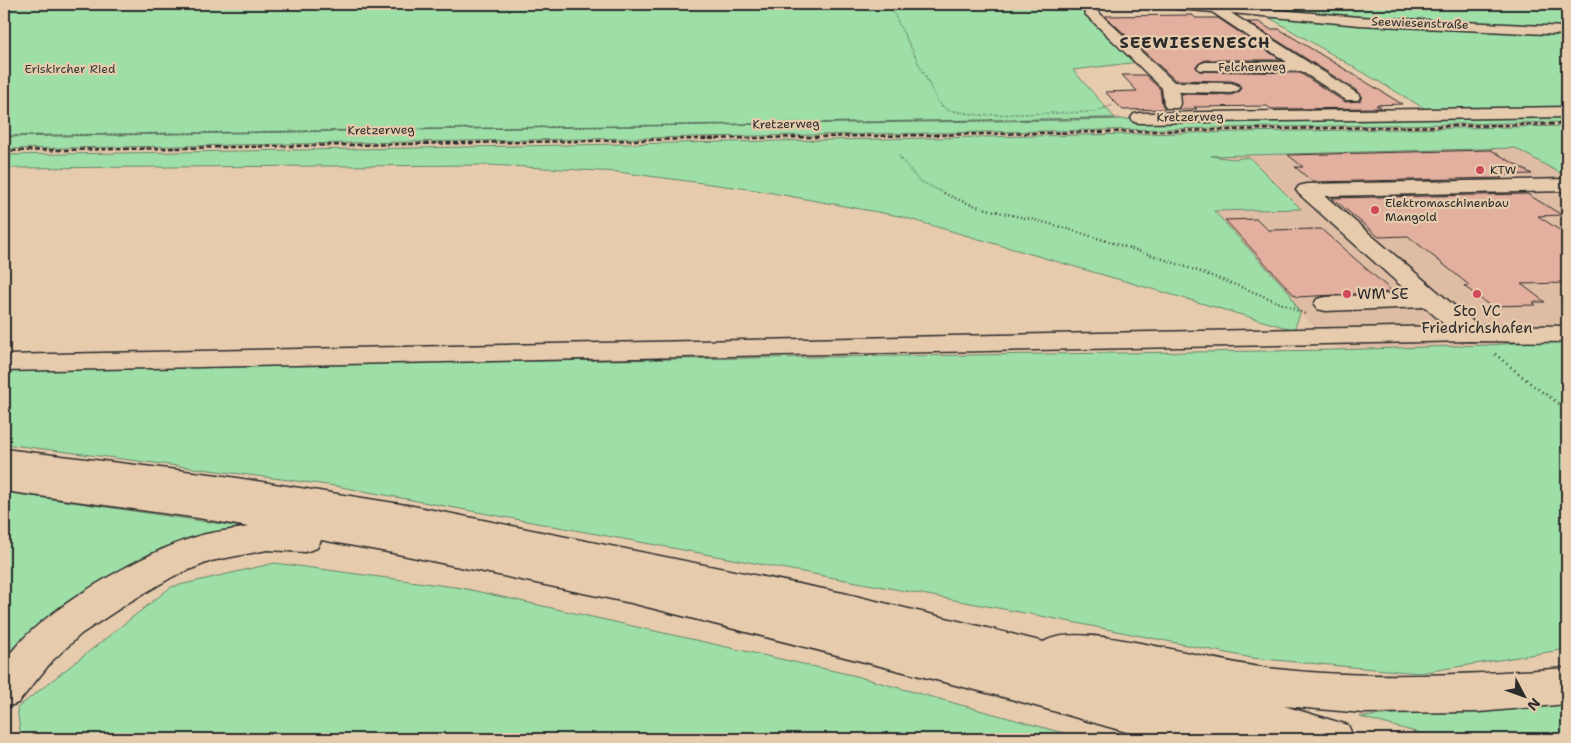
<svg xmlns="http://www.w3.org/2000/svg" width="1571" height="743" font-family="'Shantell Sans',sans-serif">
<rect width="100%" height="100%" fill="#e6cbad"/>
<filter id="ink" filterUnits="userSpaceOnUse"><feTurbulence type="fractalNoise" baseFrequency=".02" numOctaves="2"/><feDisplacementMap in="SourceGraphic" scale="10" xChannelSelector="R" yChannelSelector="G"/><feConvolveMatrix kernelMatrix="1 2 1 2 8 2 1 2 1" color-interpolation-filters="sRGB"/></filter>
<g filter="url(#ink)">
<path fill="#debda4" d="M1567 139V340L1490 345 1340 350 1185 208 1206 147Z"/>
<path fill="#9edfa8" stroke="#64856a" d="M4 4H1104L1103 6 1084 8 1139 62 1073 70 1115 118 4 136Z
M1173 4H1567V111H1429L1258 11Z
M1567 113V122L4 149V137L638 126Z
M1567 126V177L1515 148 1211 156 1233 159 1249 157 1301 209 1214 211 1289 292 1300 314 1294 330 899 216 756 190 618 172 489 165 4 168V155C525 147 1046 135 1567 126Z
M1567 340V649L1419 673 1252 658 1041 616 336 486 4 444V371L247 365 1337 350 1487 345Z
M4 492 242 527 171 548 87 594 8 654 4 660Z
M275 563 462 588 852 675 1085 739H21L17 708 171 587Z
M1567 699V739H1442L1360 717Z"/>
<path fill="#e3af9f" stroke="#2b2b2b" d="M1192 15 1196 18H1218L1281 60H1205L1196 66 1199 71 1300 73 1345 102 1360 101 1362 96 1359 92 1248 22H1259L1270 29H1279L1402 104 1376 105 1382 108 1271 109 1267 106 1194 107 1197 109H1179L1182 104 1181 94 1231 95 1239 92 1241 87 1238 83 1231 81 1175 80 1105 16Z
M1122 75H1145L1160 89 1162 104 1165 109 1123 110 1105 92 1137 91Z
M1491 150 1532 174 1497 175 1502 178 1313 182 1295 167H1303L1288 155Z
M1527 194 1562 215 1538 216 1567 235V283L1521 284 1545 302H1533L1536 305 1490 306 1464 286 1469 285 1408 236 1379 237 1332 198Z
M1257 219 1268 230 1321 229 1393 292 1296 297 1225 220Z"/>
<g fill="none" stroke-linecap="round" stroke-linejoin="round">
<defs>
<path id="minor" d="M1089 4H1102L1097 11 1174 82 1231 83 1237 85 1239 88 1237 91 1231 93 1179 92 1180 104 1178 108H1166L1164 104 1162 88 1085 14 1084 11Z
M1162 4H1208L1359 17 1567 27V35L1359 25 1231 13 1358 94 1360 97 1358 100H1346L1301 71 1200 70 1197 67 1200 64 1205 62H1287L1212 12 1168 8Z
M1567 107V117L1140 123 1134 122 1131 118 1134 114 1140 113Z
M1567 179V191L1325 196 1477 325 1567 326V342L1470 341 4 371V355L1446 326 1425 307 1326 311 1317 309 1314 304 1317 299 1326 297 1409 293 1299 194 1296 190 1299 186 1306 184Z"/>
<path id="major" d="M4 449 218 475 413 506 843 593 1044 642C1068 626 1138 643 1166 648 1200 655 1234 664 1267 668 1367 680 1467 675 1567 668V704L1479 712 1363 713 1284 706 1348 725 1354 739H1263L1239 733 1242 739H1151L1011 699 631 603 393 553 321 540 317 548 305 552 267 550 211 561 174 576 131 601 81 634 52 661 18 703 4 708V661C10 653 17 645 24 638 63 599 153 547 206 534 220 531 234 530 248 527L198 518 4 491Z"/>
</defs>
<use href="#minor" stroke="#2b2b2b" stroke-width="3"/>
<use href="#major" stroke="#2b2b2b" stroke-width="3"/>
<path stroke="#2b2b2b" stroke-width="2" stroke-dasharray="0.5 2" stroke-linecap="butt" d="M889 4 938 102 947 110 978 115 1094 112 1113 105
M4 136 1120 118
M899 156 918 180 946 194"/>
<path stroke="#2b2b2b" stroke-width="2.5" stroke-dasharray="1 3" stroke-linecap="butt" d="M944 193C981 212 1021 215 1061 227 1144 252 1226 278 1305 314"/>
<path stroke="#2b2b2b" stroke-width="3" stroke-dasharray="1 4" stroke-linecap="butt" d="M1495 354 1535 387 1567 409"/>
<use href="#minor" fill="#e6cbad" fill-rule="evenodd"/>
<use href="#major" fill="#e6cbad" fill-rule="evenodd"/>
<path stroke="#2b2b2b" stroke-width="2.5" stroke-dasharray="5 2.5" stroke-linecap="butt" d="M4 151 1567 124"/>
</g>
</g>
<g fill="#d1495b" stroke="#e6cbad" stroke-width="2">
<circle cx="1480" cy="170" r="5"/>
<circle cx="1375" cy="210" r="5"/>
<circle cx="1347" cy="294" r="5"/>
<circle cx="1477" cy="294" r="5"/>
</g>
<g text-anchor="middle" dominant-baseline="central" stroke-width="4.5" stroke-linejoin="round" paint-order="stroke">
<g font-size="12" fill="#2b2b2b" stroke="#e6cbad">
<text transform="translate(1420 23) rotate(2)">Seewiesenstraße</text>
<text transform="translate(1252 67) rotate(-1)">Felchenweg</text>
<text transform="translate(1190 117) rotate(-1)">Kretzerweg</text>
<text transform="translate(786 124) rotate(-1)">Kretzerweg</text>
<text transform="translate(381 130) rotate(-1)">Kretzerweg</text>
</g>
<g font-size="12" fill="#363d38" stroke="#e6cbad">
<text x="70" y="69">Eriskircher Ried</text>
</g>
<g font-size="12" fill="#2b2b2b" stroke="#e6cbad" text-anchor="start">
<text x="1490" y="170">KTW</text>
<text x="1385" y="203">Elektromaschinenbau<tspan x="1385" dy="14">Mangold</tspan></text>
</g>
<g font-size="15" fill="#2b2b2b" stroke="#e6cbad" text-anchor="start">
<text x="1357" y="294">WM SE</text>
<text x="1477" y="311" text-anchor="middle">Sto VC<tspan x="1477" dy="17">Friedrichshafen</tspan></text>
</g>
<g font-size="16" font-weight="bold" letter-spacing="1" fill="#2b2b2b" stroke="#e6cbad">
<text x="1195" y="42">SEEWIESENESCH</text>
</g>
</g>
<rect width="1571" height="743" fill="none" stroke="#e6cbad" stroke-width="20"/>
<rect x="10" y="10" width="1551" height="723" fill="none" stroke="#2b2b2b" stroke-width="2" filter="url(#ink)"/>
<g transform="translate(1524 696) rotate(131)" stroke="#e6cbad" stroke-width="4" paint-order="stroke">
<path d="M0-4L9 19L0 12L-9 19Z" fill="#2b2b2b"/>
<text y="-8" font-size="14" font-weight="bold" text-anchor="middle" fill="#2b2b2b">N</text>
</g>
</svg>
